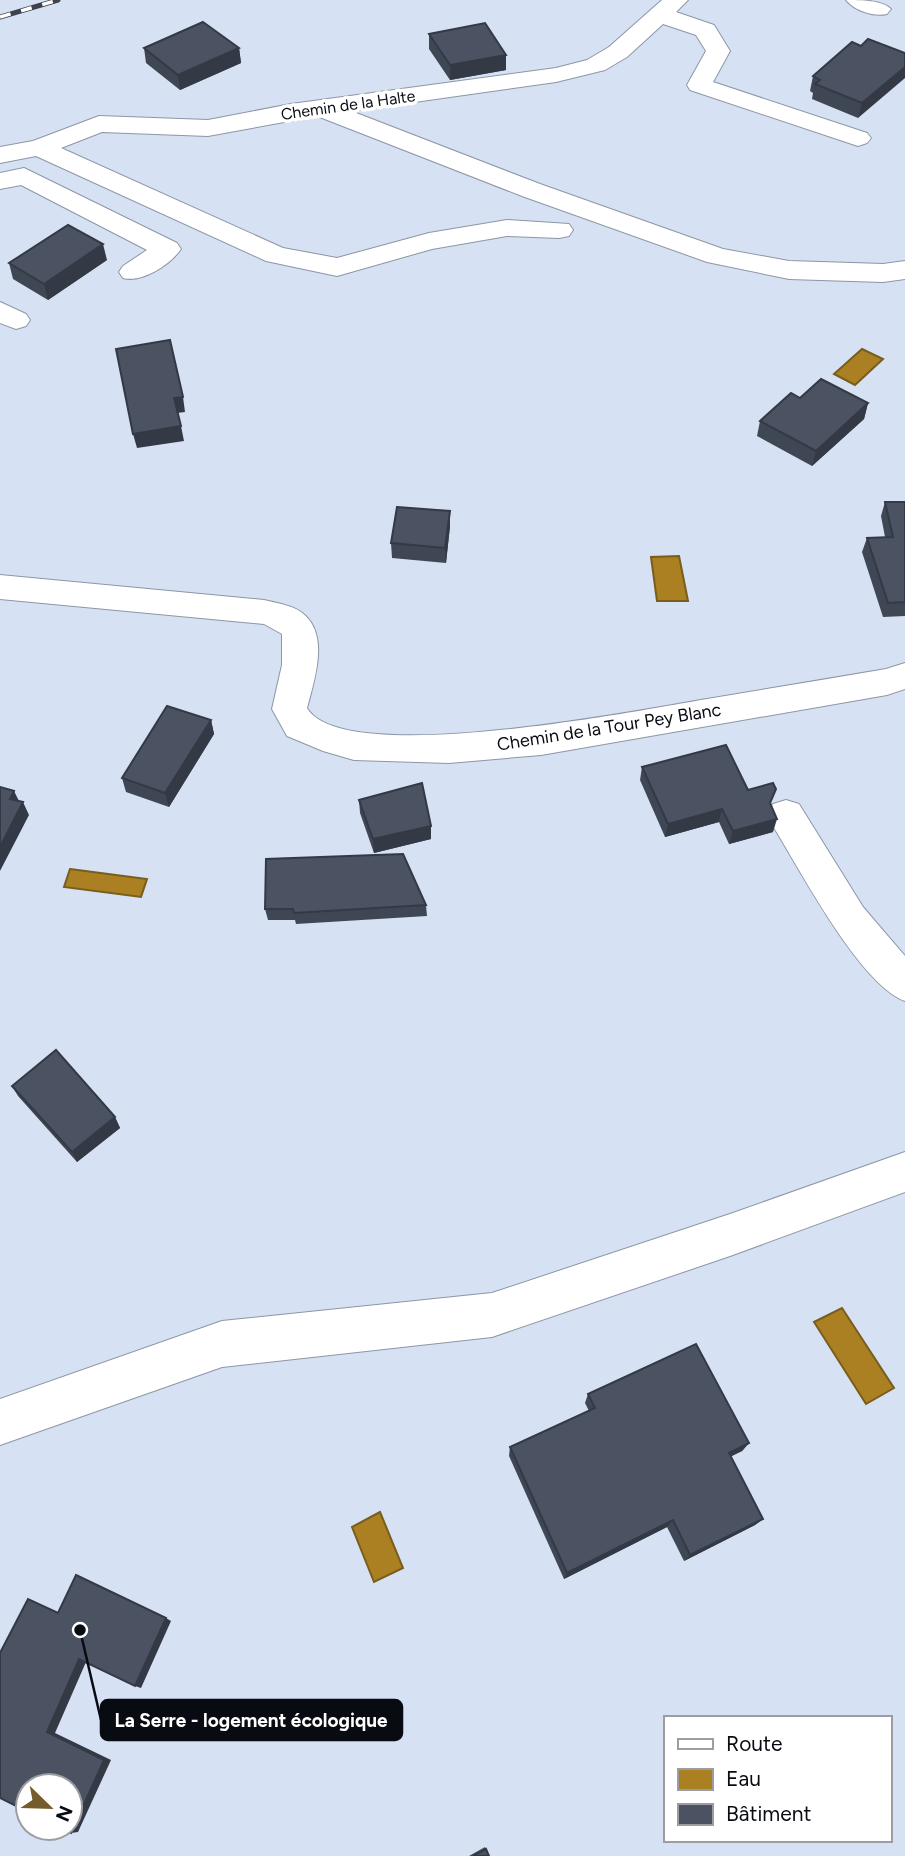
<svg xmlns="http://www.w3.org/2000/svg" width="905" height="1856" font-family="Figtree,sans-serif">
<rect width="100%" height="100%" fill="#d6e1f3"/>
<path fill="#aa8022" stroke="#795d1d" stroke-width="2" d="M862 349 883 359 855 385 834 374Z
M679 556 688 601H657L651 557Z
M70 869 147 879 141 897 64 887Z
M842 1308 894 1388 866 1404 814 1322Z
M380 1512 403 1568 374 1582 352 1527Z"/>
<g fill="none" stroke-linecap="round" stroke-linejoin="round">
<defs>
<path id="minor" d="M662 0H688L676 12 714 25 730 51 713 82 867 133 871 138 867 143 858 146 690 90 687 85 706 51 696 35 663 24 627 57 605 70 556 82 351 111 540 184 723 249 789 261 883 264 905 261V279L883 282 789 279 707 262 522 196 317 116 208 136 102 132 61 148 283 248 337 258 429 233 507 220 569 224 573 230 569 236 559 238 507 236 432 249 337 276 266 261 36 156 0 163V147L33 141 99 116 208 120 291 104 556 68 587 60 609 47Z
M846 0C861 0 882 0 891 9L887 14C874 17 855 11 846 0Z
M24 168 177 243 181 249C170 265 142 283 123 278L119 272 123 266 147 250 21 185 0 189V173Z
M0 302 26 314 30 320 26 326 16 329 0 323Z
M0 575 264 600C276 603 291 605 301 612 331 633 314 681 307 708 343 769 642 710 707 699 767 689 827 679 886 669L905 663V689L887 695 541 755 449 763 354 760 323 751 287 736 272 709 282 665V634L264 624 0 599Z
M786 800 799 804 863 907 905 956V1001C860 985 799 868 773 826L768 815 773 804Z
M905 1152V1192L730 1256 492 1337 222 1367 0 1445V1399L222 1321 492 1293 730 1214Z"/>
</defs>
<use href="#minor" stroke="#8c96a6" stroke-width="2"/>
<use href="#minor" fill="#fff" fill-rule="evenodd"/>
<defs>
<path id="rail" d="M0 17 58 0"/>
</defs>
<use href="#rail" stroke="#3d424c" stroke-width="5"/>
<use href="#rail" stroke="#fff" stroke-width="3.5" stroke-dasharray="11" stroke-linecap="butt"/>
</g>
<path fill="#404754" d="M429 34 506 55V70L450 80 429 49Z
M861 46 905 53 858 118 812 99 813 93 810 91 813 76Z
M144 48H239L241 63 180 90 146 63Z
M107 260 48 300 13 279 9 263Z
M868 403 864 419 812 466 757 436 760 421Z
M885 502H905V616L883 617 862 552 867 538 885 537 881 516Z
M450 511V526L446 563 392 558 391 543Z
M211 720 214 734 169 807 126 792 122 778Z
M642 767 748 790 771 805 773 832 729 844 719 822 665 837 640 780Z
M359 800 431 826V839L374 853 360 813Z
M426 905 427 916 296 924 295 920H268L265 909Z
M12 1086 115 1117 120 1128 77 1162 18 1096Z
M588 1394 749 1443 742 1451 731 1456 763 1519 755 1525 684 1561 667 1527 564 1579 509 1456 510 1447 589 1411 585 1403Z
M485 1847 489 1856H469Z"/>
<path fill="#343a45" d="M239 48 241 63 180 90 178 75Z
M506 55V70L450 80V65Z
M905 67V78L858 118 862 103Z
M103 244 107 260 48 300 44 284Z
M183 397 185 412 177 413 174 398Z
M868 403 864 419 812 466 816 451Z
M181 426 184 441 137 448 133 434Z
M450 511V526L446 563 445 548Z
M211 720 214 734 169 807 165 793Z
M14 791 20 803 10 799Z
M23 802 29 815 0 871V847Z
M722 809 719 822 665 837 668 824Z
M777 819 773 832 729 844 733 831Z
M431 826V839L374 853 373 839Z
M115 1117 120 1128 77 1162 72 1152Z
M749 1443 742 1451 722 1461 729 1453Z
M763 1519 755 1525 684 1561 690 1555Z
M673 1520 667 1527 564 1579 567 1573Z
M166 1618 171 1621 141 1688 135 1686Z
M79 1659 86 1662 55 1733 111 1760 78 1832 71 1833 47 1732Z"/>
<path fill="#4b5362" stroke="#343a45" stroke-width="2" d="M203 22 239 48 178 75 144 48Z
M485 23 506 55 450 65 429 34Z
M868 39 905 53V67L862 103 815 84 820 80 813 76 852 42 861 46Z
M68 225 103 244 44 284 9 263Z
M170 340 183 397 174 398 181 426 133 434 116 349Z
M821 379 868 403 816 451 760 421 791 393 800 398Z
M885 502H905V602L888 603 867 538 893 537Z
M397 507 450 511 445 548 391 543Z
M167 706 211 720 165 793 122 778Z
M726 745 748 790 773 783 776 789 770 803 777 819 733 831 722 809 668 824 642 767Z
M422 783 431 826 373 839 359 800Z
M0 787 14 791 10 799 23 802 0 847Z
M403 854 426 905 294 913 293 909H265L266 859Z
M56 1050 115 1117 72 1152 12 1086Z
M696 1344 749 1443 729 1453 763 1519 690 1555 673 1520 567 1573 510 1447 595 1408 588 1394Z
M76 1575 166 1618 135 1686 79 1659 47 1732 104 1760 71 1833 60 1828H70V1786H28V1812L0 1798V1653L28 1599 58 1613Z
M486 1849 489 1856H473Z"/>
<g text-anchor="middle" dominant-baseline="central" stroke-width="7" stroke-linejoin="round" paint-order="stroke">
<g font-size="16" fill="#080b11" stroke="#fff">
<text transform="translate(348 105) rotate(-8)">Chemin de la Halte</text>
</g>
<g font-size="18" fill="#080b11" stroke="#fff">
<text transform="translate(609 727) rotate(-9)">Chemin de la Tour Pey Blanc</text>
</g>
</g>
<path fill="none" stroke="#080b11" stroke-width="2.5" d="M80 1630L101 1720"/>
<circle fill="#080b11" stroke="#fff" stroke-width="2.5" cx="80" cy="1630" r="7"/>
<rect fill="#080b11" stroke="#080b11" stroke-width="2.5" x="101" y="1700" width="301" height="40" rx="7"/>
<g font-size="19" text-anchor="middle" font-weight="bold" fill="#fff">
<text x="251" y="1727">La Serre - logement écologique</text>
</g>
<rect x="664" y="1716" width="228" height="126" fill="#ffffff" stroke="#9c9da0" stroke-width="2"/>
<rect x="678" y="1739" width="35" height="10" fill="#ffffff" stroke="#9c9da0" stroke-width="2"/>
<text x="726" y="1751" font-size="21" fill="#080b11">Route</text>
<rect x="678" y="1769" width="35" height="21" fill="#aa8022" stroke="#9c9da0" stroke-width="2"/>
<text x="726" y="1786" font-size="21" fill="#080b11">Eau</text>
<rect x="678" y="1804" width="35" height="21" fill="#4b5362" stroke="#9c9da0" stroke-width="2"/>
<text x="726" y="1821" font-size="21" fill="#080b11">Bâtiment</text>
<g transform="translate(49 1807) rotate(113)"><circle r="33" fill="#ffffff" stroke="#9c9da0" stroke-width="2"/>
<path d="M0-5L12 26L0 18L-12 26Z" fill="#745c2c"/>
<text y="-10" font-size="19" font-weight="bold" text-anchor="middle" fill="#080b11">N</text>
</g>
</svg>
